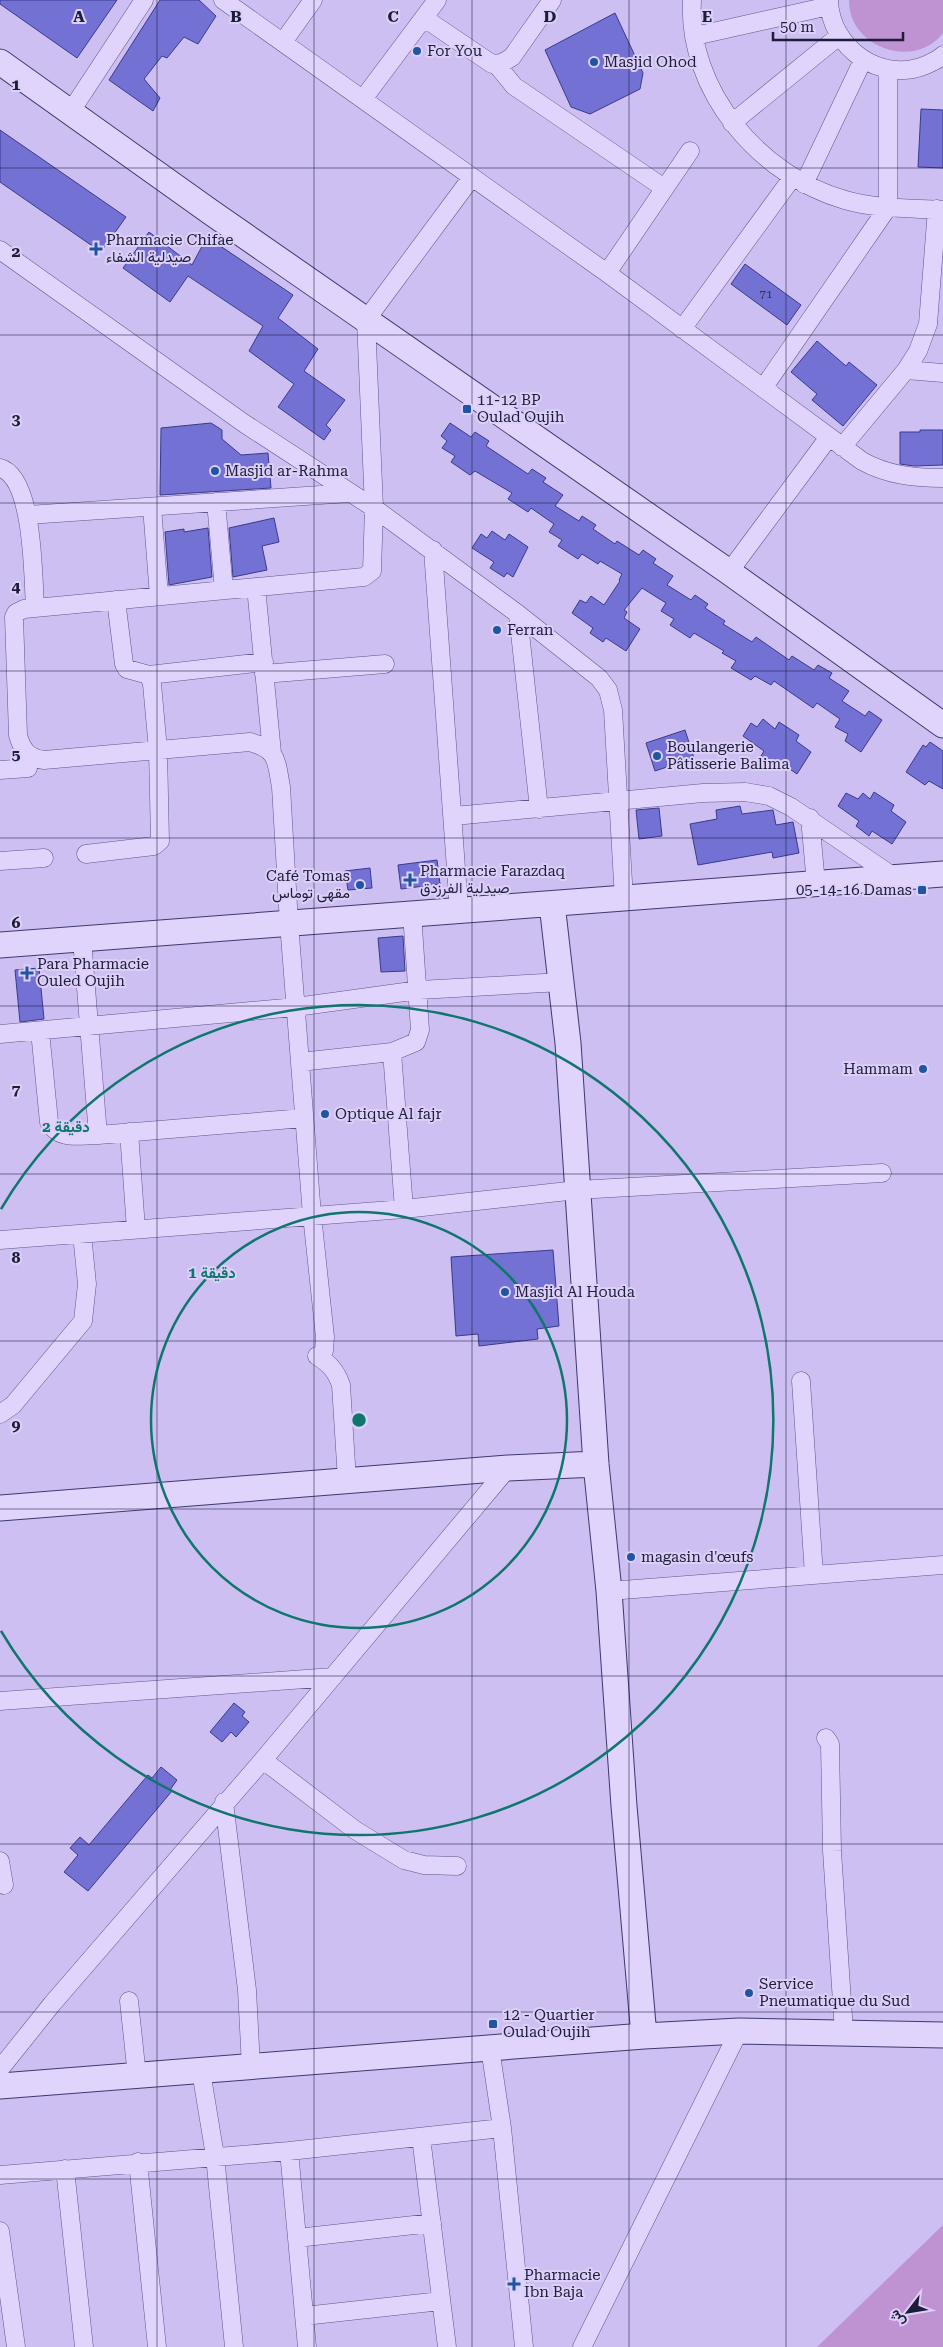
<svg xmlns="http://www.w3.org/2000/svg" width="943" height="2347" font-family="'Roboto Serif',Vazirmatn,serif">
<rect width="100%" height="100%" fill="#cebff2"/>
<path fill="#bf92d1" d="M849 0H943V33C914 71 848 47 849 0Z
M943 2225V2347H817Z"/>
<path fill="#7372d4" stroke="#393a8e" d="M0 0H117L77 58 0 4Z
M160 0H199L216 16 198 44 184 37 167 58 162 56 144 79 160 98 153 111 109 80Z
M615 13 643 73 640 89 590 114 571 107 545 50Z
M921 109 943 110V168L918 167Z
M0 130 126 217 101 252 0 182Z
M149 232 192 265 207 237 293 295 278 318 318 349 304 371 345 400 326 425 331 430 324 440 278 407 294 384 249 351 263 326 188 276 170 302 123 268Z
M745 264 801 305 787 325 731 284Z
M817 341 846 366 849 362 877 385 843 426 812 400 817 394 791 372Z
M211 423 222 430V439L241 455 268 453 271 488 160 495 161 428Z
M450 423 471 437 475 432 489 441 486 446 528 474 532 469 546 478 543 482 563 495 555 506 579 521 582 516 596 525 593 529 615 544 617 541 639 555 643 550 656 559 653 563 673 576 667 585 691 600 695 595 708 604 705 608 725 621 723 624 752 642 756 637 789 660 792 656 814 670 818 665 832 673 829 678 849 691 842 701 865 716 869 711 882 720 861 752 845 741 848 734 835 727 840 719 817 703 813 708 774 681 771 685 755 676 751 680 731 668 736 661 722 653 724 651 694 633 690 638 670 625 674 619 661 611 666 603 642 588 624 610 627 612 624 618 640 629 626 651 606 638 603 642 590 633 593 628 572 613 580 600 586 603 591 596 604 605 620 581 619 580 622 574 600 561 598 564 582 554 578 559 558 546 562 540 549 532 554 524 531 508 528 512 508 499 512 493 475 471 470 475 451 462 455 456 442 448 447 441 441 436Z
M920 430H943V465L914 466 900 464V432H920Z
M274 518 279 542 262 546 267 570 233 577 229 528Z
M208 528 212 577 169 585 165 532 184 529V532Z
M492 531 505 540 509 534 528 547 513 577 507 573 504 577 490 568 494 562 472 548 481 534 487 538Z
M763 719 775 729 779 722 799 735 796 741 811 752 797 774 778 761 775 765 761 756 764 751 743 736 751 723 757 727Z
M685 730 694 758 655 771 646 743Z
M930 742 943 751V789L929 781 925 785 906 772 923 745 926 747Z
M874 792 894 805 891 811 906 822 892 844 872 831 869 836 856 826 859 821 838 806 846 793 858 799 863 793 870 799Z
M740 806 742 814 773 810 776 825 793 822 799 853 773 858 772 852 698 865 690 824 717 819 716 810Z
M659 808 662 836 639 839 636 810Z
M437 860 440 884 401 889 398 865Z
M370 868 372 888 348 890 345 871Z
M403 936 405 971 381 972 378 938Z
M39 968 44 1019 20 1022 15 970Z
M553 1250 559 1326 537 1329 538 1339 479 1346 478 1334 456 1336 451 1257Z
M234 1703 245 1712 242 1716 249 1722 236 1737 231 1732 222 1742 210 1732Z
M161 1767 177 1780 170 1790 172 1791 88 1891 64 1872 78 1855 70 1848 80 1837 89 1845 148 1775 152 1778Z"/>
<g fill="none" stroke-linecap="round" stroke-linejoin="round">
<defs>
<path id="street" d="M223 0 607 273 862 461C887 475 914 478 943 478
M692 0C687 91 760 176 845 200 876 209 911 208 943 210
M829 0C830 48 881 84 926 65 932 62 938 60 943 55
M424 18 492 64 502 63 512 57 552 0
M695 36 829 6
M283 42 313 0
M496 64 514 86 664 188
M363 99 437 0
M71 111 144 0
M732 123 839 36
M804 184 863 60
M0 250 245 424 374 508 518 614 599 678 608 690 613 710 624 899
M607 273 690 151
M682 329 792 178
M906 370 918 351 928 324 937 209
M764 387 888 207V70
M842 447 906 370 943 373
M0 468C34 477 33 578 35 608
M216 502 224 590
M152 507 159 596
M28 515 350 493
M433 550 459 910
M729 572 829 437
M256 587 272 753
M518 614 539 809
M264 674 385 664
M149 675 264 662
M0 770 28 768
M454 816 703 793 745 792 769 796 791 807 894 877
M810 818 816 884
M86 854 154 846 160 841 158 750 152 684 149 675 127 669 124 664 116 600
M0 861 44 858
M82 939 98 1135
M40 1031 49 1122C59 1141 79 1135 98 1135L304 1118
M0 1034 296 1007 419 990 562 982
M392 1052 404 1209
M300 1062 392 1052 416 1042 420 1030 412 913
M129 1132 136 1229
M0 1240 404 1209 577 1190 882 1173
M324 1351 325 1337 312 1215 289 923 281 787C276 760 278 750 250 742L44 760C28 758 22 750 18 735L14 617 16 613 24 609 364 577 372 571 374 508 366 320 472 177
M317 1356C330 1364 336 1371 341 1385L347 1480
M801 1381 814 1575
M0 1414 13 1405 83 1321 87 1284 82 1234
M609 1591 943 1565
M0 1701 333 1677
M826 1738 830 1744 832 1851 844 2032
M263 1760 355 1830 404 1860 424 1865 457 1866
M224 1802 247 1990 251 2066
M0 1861 4 1885
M129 2001 137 2076
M490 2048 502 2128 524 2347
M0 2069 52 2004 263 1760 508 1468
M201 2071 215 2156 234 2347
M421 2137 447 2347
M289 2151 307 2347
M138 2162 157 2347
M65 2169 84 2347
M0 2175 289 2151 502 2128
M0 2231 16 2347
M297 2238 432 2223
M304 2316 441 2301
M582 2347 739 2031"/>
<path id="secondary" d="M0 62 212 213 729 572 943 725
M552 904 568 1043 596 1464 609 1591 624 1806 644 2036
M0 945 943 874
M0 1508 508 1468 596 1464
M0 2086 644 2036 739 2031 943 2035"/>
</defs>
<use href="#street" stroke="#5d568d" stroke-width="19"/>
<use href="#secondary" stroke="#3e396e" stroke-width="27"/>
<use href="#street" stroke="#e0d3fc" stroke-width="18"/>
<use href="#secondary" stroke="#e0d3fc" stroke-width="25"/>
</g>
<path fill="none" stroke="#1e1c3b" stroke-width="1" stroke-opacity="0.55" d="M157 0V2347M314 0V2347M472 0V2347M629 0V2347M786 0V2347M0 168H943M0 335H943M0 503H943M0 671H943M0 838H943M0 1006H943M0 1174H943M0 1341H943M0 1509H943M0 1676H943M0 1844H943M0 2012H943M0 2179H943"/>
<g fill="none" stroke="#0f766e" stroke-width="2.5">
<circle cx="359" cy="1420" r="208"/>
<path d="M1 1209A415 415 0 1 1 1 1631"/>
</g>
<g fill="#2055a1" stroke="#dcd0f9" stroke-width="2">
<circle cx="417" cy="51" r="5"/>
<circle cx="594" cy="62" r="5"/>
<path d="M93.5 241.5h5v5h5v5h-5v5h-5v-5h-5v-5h5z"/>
<rect x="462" y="404" width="10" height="10" rx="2.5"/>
<circle cx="215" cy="471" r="5"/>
<circle cx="497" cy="630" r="5"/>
<circle cx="657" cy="756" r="5"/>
<path d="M407.5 872.5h5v5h5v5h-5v5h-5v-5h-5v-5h5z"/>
<circle cx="360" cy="885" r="5"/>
<rect x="917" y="885" width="10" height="10" rx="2.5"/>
<path d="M24.5 965.5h5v5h5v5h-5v5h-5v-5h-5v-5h5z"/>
<circle cx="923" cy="1069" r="5"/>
<circle cx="325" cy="1114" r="5"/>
<circle cx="505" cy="1292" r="5"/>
<circle cx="631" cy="1557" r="5"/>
<circle cx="749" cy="1993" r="5"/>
<rect x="488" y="2019" width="10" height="10" rx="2.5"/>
<path d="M511.5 2276.5h5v5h5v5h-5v5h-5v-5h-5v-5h5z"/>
</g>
<g text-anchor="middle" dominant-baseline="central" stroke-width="4" stroke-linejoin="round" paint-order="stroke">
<g font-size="12" fill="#333261">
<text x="766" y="294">71</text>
</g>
<g font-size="15" fill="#1e1c3b" stroke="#dcd0f9" text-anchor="start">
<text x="427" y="51">For You</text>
<text x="604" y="62">Masjid Ohod</text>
<text x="106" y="240">Pharmacie Chifae<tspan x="106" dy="17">صيدلية الشفاء</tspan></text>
<text x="477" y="400">11-12 BP<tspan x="477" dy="17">Oulad Oujih</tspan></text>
<text x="225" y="471">Masjid ar-Rahma</text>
<text x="507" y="630">Ferran</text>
<text x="667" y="747">Boulangerie<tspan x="667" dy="17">Pâtisserie Balima</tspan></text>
<text x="420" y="871">Pharmacie Farazdaq<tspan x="420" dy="17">صيدلية الفرزدق</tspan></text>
<text x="350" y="876" text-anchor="end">Café Tomas<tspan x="350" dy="17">مقهى توماس</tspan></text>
<text x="912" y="890" text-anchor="end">05-14-16 Damas</text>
<text x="37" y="964">Para Pharmacie<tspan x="37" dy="17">Ouled Oujih</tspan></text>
<text x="913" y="1069" text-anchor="end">Hammam</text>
<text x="335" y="1114">Optique Al fajr</text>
<text x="515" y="1292">Masjid Al Houda</text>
<text x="641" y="1557">magasin d'œufs</text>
<text x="759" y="1984">Service<tspan x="759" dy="17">Pneumatique du Sud</tspan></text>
<text x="503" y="2015">12 - Quartier<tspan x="503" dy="17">Oulad Oujih</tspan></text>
<text x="524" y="2275">Pharmacie<tspan x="524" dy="17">Ibn Baja</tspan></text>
</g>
</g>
<g font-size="16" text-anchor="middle" font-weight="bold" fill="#1e1c3b" stroke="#dcd0f9" stroke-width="4" stroke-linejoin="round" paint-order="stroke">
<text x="79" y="22">A</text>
<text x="236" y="22">B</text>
<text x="393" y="22">C</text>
<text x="550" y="22">D</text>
<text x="707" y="22">E</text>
<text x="16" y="90">1</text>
<text x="16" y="257">2</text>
<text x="16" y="425">3</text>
<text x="16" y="592">4</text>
<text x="16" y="760">5</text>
<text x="16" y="928">6</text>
<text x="16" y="1095">7</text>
<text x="16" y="1263">8</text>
<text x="16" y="1431">9</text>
</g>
<circle cx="359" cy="1420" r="8" fill="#0f766e" stroke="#dcd0f9" stroke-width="2.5"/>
<g font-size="15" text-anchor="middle" font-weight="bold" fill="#0f766e" stroke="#dcd0f9" stroke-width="4" stroke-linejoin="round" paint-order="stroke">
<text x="66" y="1132">2 دقيقة</text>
<text x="212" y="1278">1 دقيقة</text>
</g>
<g transform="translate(908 2312) rotate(239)" stroke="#dcd0f9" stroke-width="4" paint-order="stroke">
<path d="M0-4L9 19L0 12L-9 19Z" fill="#1e1c3b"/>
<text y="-8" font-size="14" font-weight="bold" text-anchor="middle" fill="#1e1c3b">ش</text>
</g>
<path d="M773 32v8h130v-8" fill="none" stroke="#1e1c3b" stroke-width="2.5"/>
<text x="780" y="32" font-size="15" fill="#1e1c3b" stroke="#dcd0f9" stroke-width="4" paint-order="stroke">50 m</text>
</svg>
